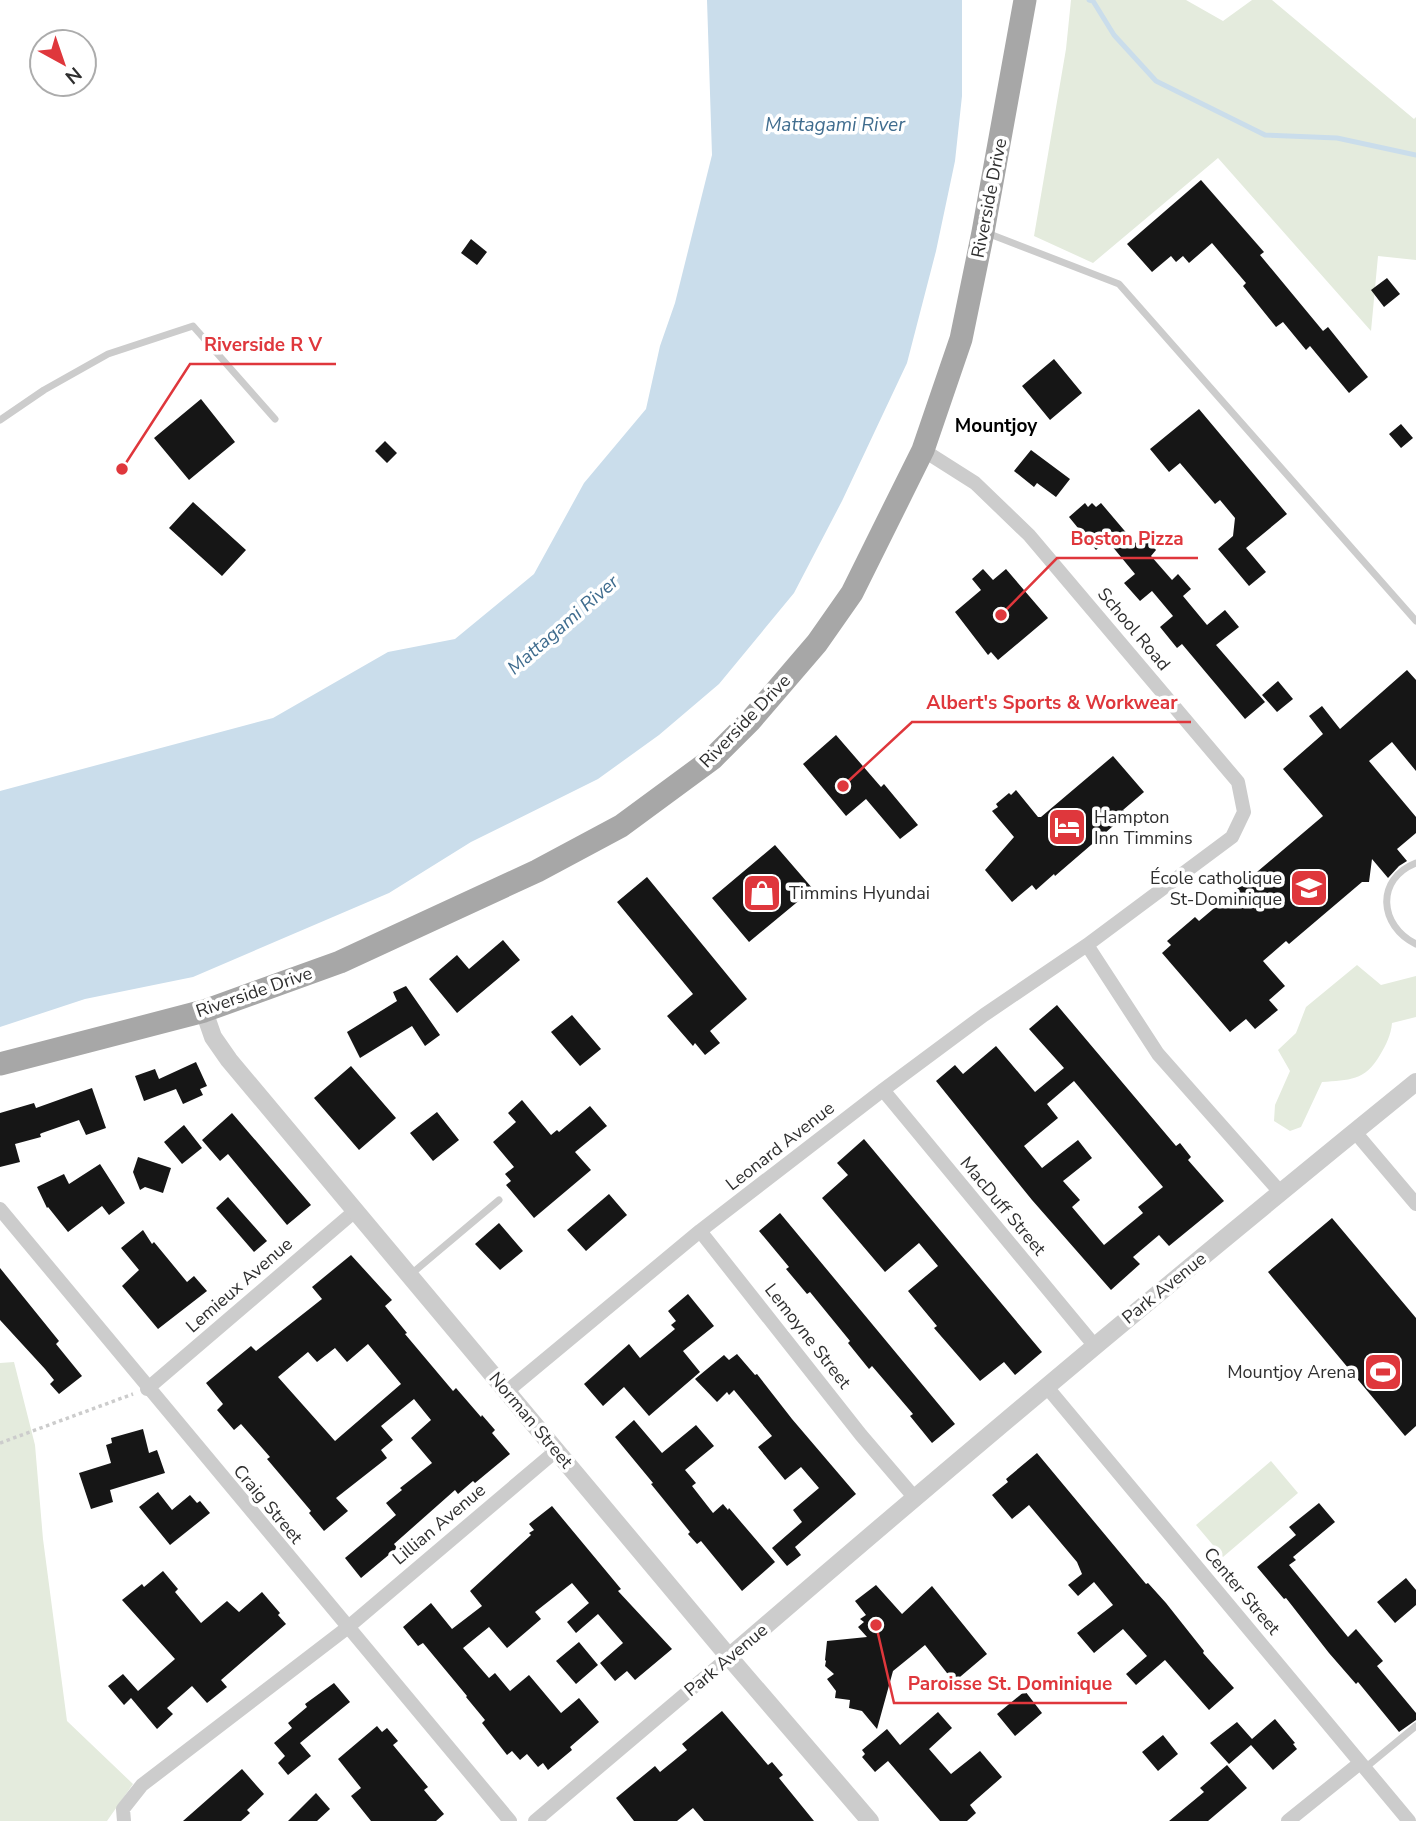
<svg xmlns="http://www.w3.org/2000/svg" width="1416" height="1821" font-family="'Nunito Sans',sans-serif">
<rect width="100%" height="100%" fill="#fff"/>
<path fill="#e4ebdd" d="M1071 0H1186L1223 21 1252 0H1272L1414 119 1416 117V260L1378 256 1371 331 1218 158 1093 263 1034 236 1066 49Z
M1357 965 1381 985 1416 976V1017L1392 1023C1391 1035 1386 1045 1380 1055 1365 1081 1349 1080 1322 1082L1301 1127 1290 1131 1274 1121 1275 1105 1290 1071 1278 1050 1296 1033 1306 1007Z
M14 1362 35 1445 43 1539 67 1721 133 1784 107 1821H0V1363Z
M1271 1461 1298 1493 1223 1557 1196 1525Z"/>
<path fill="#caddeb" d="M707 0H962V96L955 161 936 251 907 363 842 501 794 593 719 684 659 735 598 779 471 842 389 893 193 977 85 999 0 1027V791L273 718 388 652 455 639 534 574 584 483 646 409 660 346 675 303 712 155Z"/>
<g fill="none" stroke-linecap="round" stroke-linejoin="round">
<path stroke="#caddeb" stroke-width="5" d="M1089 0 1093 1 1114 35 1156 81 1265 135 1337 138 1416 155"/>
</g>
<path fill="#161616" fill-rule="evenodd" d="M1201 180 1264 252 1260 255 1323 331 1328 327 1368 377 1349 393 1310 346 1306 350 1283 322 1276 327 1243 286 1246 283 1212 243 1189 263 1183 256 1176 262 1171 256 1152 272 1127 244Z
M471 239 487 252 477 265 461 253Z
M1387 278 1400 294 1384 307 1371 290Z
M1054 359 1082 393 1050 420 1022 386Z
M201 399 235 442 189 480 154 438Z
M1199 409 1287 514 1246 548 1266 572 1249 586 1218 549 1233 536 1235 518 1220 500 1215 504 1180 463 1169 472 1150 449Z
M1401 424 1413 438 1401 448 1389 434Z
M385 441 397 453 387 463 375 451Z
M1031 450 1070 479 1056 497 1037 483 1034 487 1014 471Z
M193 502 246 550 222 576 169 528Z
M1085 503 1088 507 1092 503 1096 507 1101 503 1135 543 1144 536 1156 550 1151 556 1172 580 1178 574 1191 589 1183 596 1207 625 1225 610 1239 627 1216 645 1265 702 1245 719 1182 644 1177 648 1160 627 1173 616 1152 591 1140 601 1124 583 1135 574 1107 540 1096 550 1069 517Z
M983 569 993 580 1006 569 1048 618 998 660 991 652 988 655 955 612 981 590 972 579Z
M1407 670 1416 680V771L1392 742 1369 761 1416 817V833L1397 849 1407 861 1399 866 1388 878 1372 859 1369 882H1362L1289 944 1286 941 1263 961 1285 986 1269 1000 1278 1010 1255 1029 1246 1019 1230 1032 1162 953 1171 945 1167 941 1195 917 1199 921 1323 816 1283 769 1323 734 1309 716 1322 706 1340 729Z
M1278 681 1293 699 1277 712 1262 695Z
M836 735 881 787 884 784 918 825 900 839 866 799 846 816 803 764Z
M1113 756 1144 792 1123 810 1127 814 1055 876 1054 874 1036 890 1032 885 1012 902 985 870 1014 837 992 811 998 807 996 804 1009 793 1011 795 1016 790 1038 817H1041Z
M775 845 813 889 749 942 712 898Z
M647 877 747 999 710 1031 720 1043 705 1055 695 1043 693 1046 667 1016 693 994 617 902Z
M503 940 520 960 457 1013 429 979 457 955 469 969Z
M406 986 440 1035 425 1046 412 1026 360 1058 347 1032 397 1001 393 992Z
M1057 1005 1176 1146 1180 1143 1191 1157 1188 1160 1224 1201 1169 1246 1159 1235 1133 1257 1140 1264 1111 1290 1032 1200 936 1081 955 1065 963 1074 996 1046 1035 1092 1064 1068 1029 1029ZM1074 1081 1163 1187 1138 1207 1143 1213 1104 1245 1072 1207 1080 1200 1063 1181 1092 1158 1078 1140 1042 1168 1024 1146 1058 1118 1047 1104Z
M572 1015 601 1049 580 1066 551 1032Z
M196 1062 207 1086 200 1089 203 1095 183 1104 176 1089 144 1101 135 1076 155 1069 159 1079Z
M351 1066 396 1118 359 1150 314 1098Z
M92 1088 106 1128 86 1135 79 1120 42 1133 40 1134 41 1137 15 1144 20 1162 0 1167V1113L34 1103 36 1108Z
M522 1100 551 1135 557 1130 559 1132 590 1106 607 1126 575 1152 591 1170 534 1218 506 1185 511 1181 505 1174 514 1167 493 1142 516 1122 508 1113Z
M437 1112 459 1140 433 1161 410 1133Z
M232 1113 311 1205 287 1225 228 1154 220 1161 202 1140Z
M184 1125 202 1148 182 1164 164 1142Z
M864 1139 1042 1352 1015 1375 1004 1362 980 1381 934 1328 937 1326 908 1291 938 1266 919 1243 885 1272 822 1198 848 1175 837 1163Z
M138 1157 171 1168 163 1193 145 1187 140 1190 133 1172Z
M100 1164 125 1203 109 1215 102 1206 68 1232 48 1207 47 1208 37 1187 64 1174 69 1184Z
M609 1194 627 1215 586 1251 567 1230Z
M228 1197 267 1241 254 1252 216 1208Z
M780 1213 955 1424 932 1443 910 1416 913 1414 872 1366 869 1369 848 1343 850 1341 810 1292 807 1294 786 1269 789 1267 759 1231Z
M1332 1218 1416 1318V1426L1405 1436 1268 1272Z
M499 1223 523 1251 500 1270 475 1244Z
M143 1230 152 1244 154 1242 187 1282 194 1276 207 1291 158 1329 122 1286 139 1270 121 1248Z
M351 1255 392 1300 385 1306 407 1333 405 1334 453 1391 456 1388 481 1417 482 1415 495 1430 492 1433 510 1454 475 1483 473 1481 458 1494 455 1490 394 1544 397 1548 361 1578 345 1558 396 1515 386 1503 402 1490 400 1488 432 1463 411 1438 431 1420 414 1399 381 1426 393 1440 381 1450 387 1458 336 1498 348 1511 324 1531 309 1513 311 1511 267 1459 270 1457 241 1424 234 1430 217 1410 223 1404 206 1383 251 1346 256 1351 322 1299 312 1287ZM368 1344 401 1384 335 1441 278 1377 308 1352 317 1362 335 1348 347 1362Z
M0 1268 59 1341 56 1344 82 1376 59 1394 50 1384 54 1380 45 1369 0 1320Z
M688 1294 714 1326 683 1351 700 1372 649 1416 624 1387 603 1406 584 1384 629 1344 640 1358 675 1329 671 1325 676 1321 668 1311Z
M737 1354 755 1375 757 1374 792 1419 856 1494 795 1547 801 1555 787 1566 772 1548 802 1522 793 1510 819 1488 801 1467 785 1480 758 1447 772 1436 734 1390 729 1395 727 1392 717 1402 695 1379 724 1355 729 1360Z
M634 1420 662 1453 696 1425 714 1446 685 1470 696 1483 692 1486 713 1513 723 1504 728 1510 729 1508 775 1562 742 1591 701 1541 697 1544 688 1534 690 1532 651 1484 653 1483 615 1437Z
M143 1429 149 1453 157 1450 165 1473 110 1490 113 1502 91 1509 79 1473 111 1463 106 1445 112 1443 111 1438Z
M1037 1453 1146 1584 1148 1583 1166 1603 1204 1651 1203 1653 1234 1688 1209 1710 1165 1660 1136 1685 1126 1674 1147 1656 1123 1629 1094 1653 1077 1633 1113 1605 1094 1582 1078 1596 1068 1585 1082 1574 1077 1562 1029 1505 1012 1519 992 1495 1008 1482 1006 1479Z
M158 1492 172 1510 190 1495 197 1503 200 1501 210 1513 170 1545 139 1507Z
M1319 1503 1335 1522 1293 1557 1296 1560 1289 1565 1348 1637 1356 1629 1383 1661 1377 1666 1416 1713V1720L1399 1732 1358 1682 1356 1684 1329 1653 1286 1598 1284 1599 1257 1567 1296 1535 1289 1527Z
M552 1506 621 1589 618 1591 672 1649 635 1680 627 1671 615 1681 600 1663 623 1643 598 1614 576 1633 567 1622 589 1603 572 1583 535 1612 541 1619 507 1648 489 1627 463 1648 489 1678 495 1673 510 1691 529 1675 561 1713 579 1698 599 1722 570 1747 572 1750 548 1770 543 1763 538 1767 527 1754 520 1760 512 1751 507 1755 482 1723 485 1720 466 1697 467 1696 423 1643 418 1646 403 1627 431 1603 452 1629 482 1606 470 1591 531 1535 529 1533 534 1530 529 1524Z
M163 1571 178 1589 175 1592 201 1623 227 1601 239 1612 262 1592 280 1613 278 1615 286 1624 221 1680 227 1687 207 1703 192 1686 167 1708 173 1714 157 1729 131 1698 124 1705 108 1686 123 1674 138 1691 175 1659 122 1600 142 1584 144 1587Z
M1406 1578 1416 1590V1605L1395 1623 1377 1602Z
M876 1585 902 1614 932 1586 987 1654 954 1682 925 1645 893 1671 877 1729 862 1711 849 1708 850 1700 835 1698 836 1691 827 1679 834 1674 825 1666 826 1661 825 1660 827 1641 867 1637 858 1627 864 1622 860 1619 866 1615 855 1601Z
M579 1642 598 1665 576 1684 556 1661Z
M334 1683 350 1702 300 1743 311 1756 288 1775 278 1763 285 1756 274 1743 292 1728 288 1723 307 1707 305 1704Z
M1025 1691 1042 1713 1015 1736 997 1714Z
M722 1711 768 1765 772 1762 783 1775 779 1778 814 1821H704L693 1808 677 1821H634L616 1798 655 1766 660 1772 687 1750 682 1744Z
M938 1712 952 1728 929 1749 951 1774 980 1751 1002 1777 970 1805 976 1813 967 1821H940L888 1761 875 1772 862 1757 865 1754 862 1750 887 1729 900 1745Z
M1275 1719 1295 1743 1293 1744 1297 1749 1273 1770 1251 1745 1229 1764 1210 1743 1237 1722 1252 1739Z
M377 1726 382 1732 387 1728 398 1741 393 1745 428 1787 424 1790 444 1814 436 1821H371L351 1796 361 1788 338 1759Z
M1163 1735 1178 1754 1158 1771 1142 1752Z
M1227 1765 1247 1788 1208 1821H1169L1204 1792 1200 1788Z
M242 1769 264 1794 247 1810 250 1813 241 1821H183Z
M316 1793 330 1809 317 1821H288Z"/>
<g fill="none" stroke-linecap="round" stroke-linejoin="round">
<path stroke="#ccc" stroke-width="3.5" stroke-dasharray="3.5 3.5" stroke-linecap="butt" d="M0 1443 133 1394"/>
<path stroke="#ccc" stroke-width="7" d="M987 233 1119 284 1416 621
M0 420 44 390 108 354 193 326 275 419
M1416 863C1375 879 1379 926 1416 944
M410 1275 499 1200
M1365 1768 1416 1726"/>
<path stroke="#ccc" stroke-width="14" d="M1087 945 1158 1054 1281 1193
M883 1090 1094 1345
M1355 1132 1416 1204
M0 1209 510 1821
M700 1231 861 1435 914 1497
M1046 1386 1409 1821
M147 1389 355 1211
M506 1392 700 1231 883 1090 984 1015 1087 945 1232 837 1244 812 1238 782 1029 535 975 483 923 450
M124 1821 123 1809 142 1785 347 1628 557 1450
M535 1821 729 1657
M1288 1821 1360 1763"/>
<path stroke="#ccc" stroke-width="18" d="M204 1011 213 1037 229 1060 729 1657 870 1821
M729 1657C955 1462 1184 1270 1416 1082"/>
<path stroke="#a7a7a7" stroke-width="23" d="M0 1064 204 1011 340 962 537 871 621 826 712 759 751 720 817 643 852 593 923 450 961 339 983 232 1025 0"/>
</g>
<defs>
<symbol id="hotel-square" viewBox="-11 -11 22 22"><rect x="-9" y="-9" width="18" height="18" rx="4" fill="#df373c" stroke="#fff"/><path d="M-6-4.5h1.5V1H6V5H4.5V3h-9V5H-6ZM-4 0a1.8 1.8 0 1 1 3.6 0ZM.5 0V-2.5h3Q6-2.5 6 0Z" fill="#fff"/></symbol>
<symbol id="school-square" viewBox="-11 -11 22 22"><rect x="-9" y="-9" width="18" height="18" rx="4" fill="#df373c" stroke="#fff"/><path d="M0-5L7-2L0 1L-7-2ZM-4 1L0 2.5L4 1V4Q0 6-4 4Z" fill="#fff"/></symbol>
<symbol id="shop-square" viewBox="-11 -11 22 22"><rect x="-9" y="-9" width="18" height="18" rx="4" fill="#df373c" stroke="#fff"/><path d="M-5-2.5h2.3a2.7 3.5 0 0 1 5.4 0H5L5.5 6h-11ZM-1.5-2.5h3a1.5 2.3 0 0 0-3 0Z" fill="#fff"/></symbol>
<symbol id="stadium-square" viewBox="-11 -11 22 22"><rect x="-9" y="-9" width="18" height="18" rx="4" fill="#df373c" stroke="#fff"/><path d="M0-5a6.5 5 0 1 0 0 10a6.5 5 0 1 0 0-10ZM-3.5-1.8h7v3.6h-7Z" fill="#fff"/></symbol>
</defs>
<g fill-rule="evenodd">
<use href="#hotel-square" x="1045" y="805" width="44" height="44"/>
<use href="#school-square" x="1287" y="866" width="44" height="44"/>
<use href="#shop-square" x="740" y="871" width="44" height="44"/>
<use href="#stadium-square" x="1361" y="1350" width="44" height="44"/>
</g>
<g text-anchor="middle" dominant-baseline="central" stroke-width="7" stroke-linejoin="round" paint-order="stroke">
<g font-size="18" fill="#2f2f2f" stroke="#fff">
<text transform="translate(989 198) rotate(-79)">Riverside Drive</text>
<text transform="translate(1134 629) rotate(50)">School Road</text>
<text transform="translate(745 721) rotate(-46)">Riverside Drive</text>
<text transform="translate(254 992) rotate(-19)">Riverside Drive</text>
<text transform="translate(780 1146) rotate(-38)">Leonard Avenue</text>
<text transform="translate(1003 1206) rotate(50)">MacDuff Street</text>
<text transform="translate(239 1285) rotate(-41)">Lemieux Avenue</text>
<text transform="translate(1164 1288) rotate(-39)">Park Avenue</text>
<text transform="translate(808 1336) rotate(52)">Lemoyne Street</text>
<text transform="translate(531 1420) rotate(50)">Norman Street</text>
<text transform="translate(268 1504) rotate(50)">Craig Street</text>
<text transform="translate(439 1524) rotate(-40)">Lillian Avenue</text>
<text transform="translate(1242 1591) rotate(50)">Center Street</text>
<text transform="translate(726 1660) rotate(-40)">Park Avenue</text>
</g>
<g font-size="18" fill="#2f2f2f" stroke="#fff" text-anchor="start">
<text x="1094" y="817">Hampton<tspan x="1094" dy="21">Inn Timmins</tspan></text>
<text x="1282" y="878" text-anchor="end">École catholique<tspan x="1282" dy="21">St-Dominique</tspan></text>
<text x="789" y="893">Timmins Hyundai</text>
<text x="1356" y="1372" text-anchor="end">Mountjoy Arena</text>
</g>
<g font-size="19" font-style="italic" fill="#3f6c8e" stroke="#fff">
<text x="835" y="125">Mattagami River</text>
<text transform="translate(563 625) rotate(-41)">Mattagami River</text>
</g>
<g font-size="19" font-weight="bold" fill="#000" stroke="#fff">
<text x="996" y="426">Mountjoy</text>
</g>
</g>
<path fill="none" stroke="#df373c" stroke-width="2.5" d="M122 469L190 364H336M1001 615L1057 558H1198M843 786L912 722H1191M876 1625L894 1703H1127"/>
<g fill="#df373c" stroke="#fff" stroke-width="2.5">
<circle cx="122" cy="469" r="7"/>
<circle cx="1001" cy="615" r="7"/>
<circle cx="843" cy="786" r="7"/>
<circle cx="876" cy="1625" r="7"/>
</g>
<g font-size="19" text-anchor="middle" font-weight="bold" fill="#df373c" stroke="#fff" stroke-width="7" stroke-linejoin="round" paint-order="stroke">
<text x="263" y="351">Riverside R V</text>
<text x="1127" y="545">Boston Pizza</text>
<text x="1052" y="709">Albert's Sports &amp; Workwear</text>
<text x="1010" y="1690">Paroisse St. Dominique</text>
</g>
<g transform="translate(63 63) rotate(140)"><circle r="33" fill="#ffffff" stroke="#acacac" stroke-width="2"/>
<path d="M0-5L12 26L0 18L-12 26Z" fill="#df373c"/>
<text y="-10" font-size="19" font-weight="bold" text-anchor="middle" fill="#2f2f2f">N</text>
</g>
</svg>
